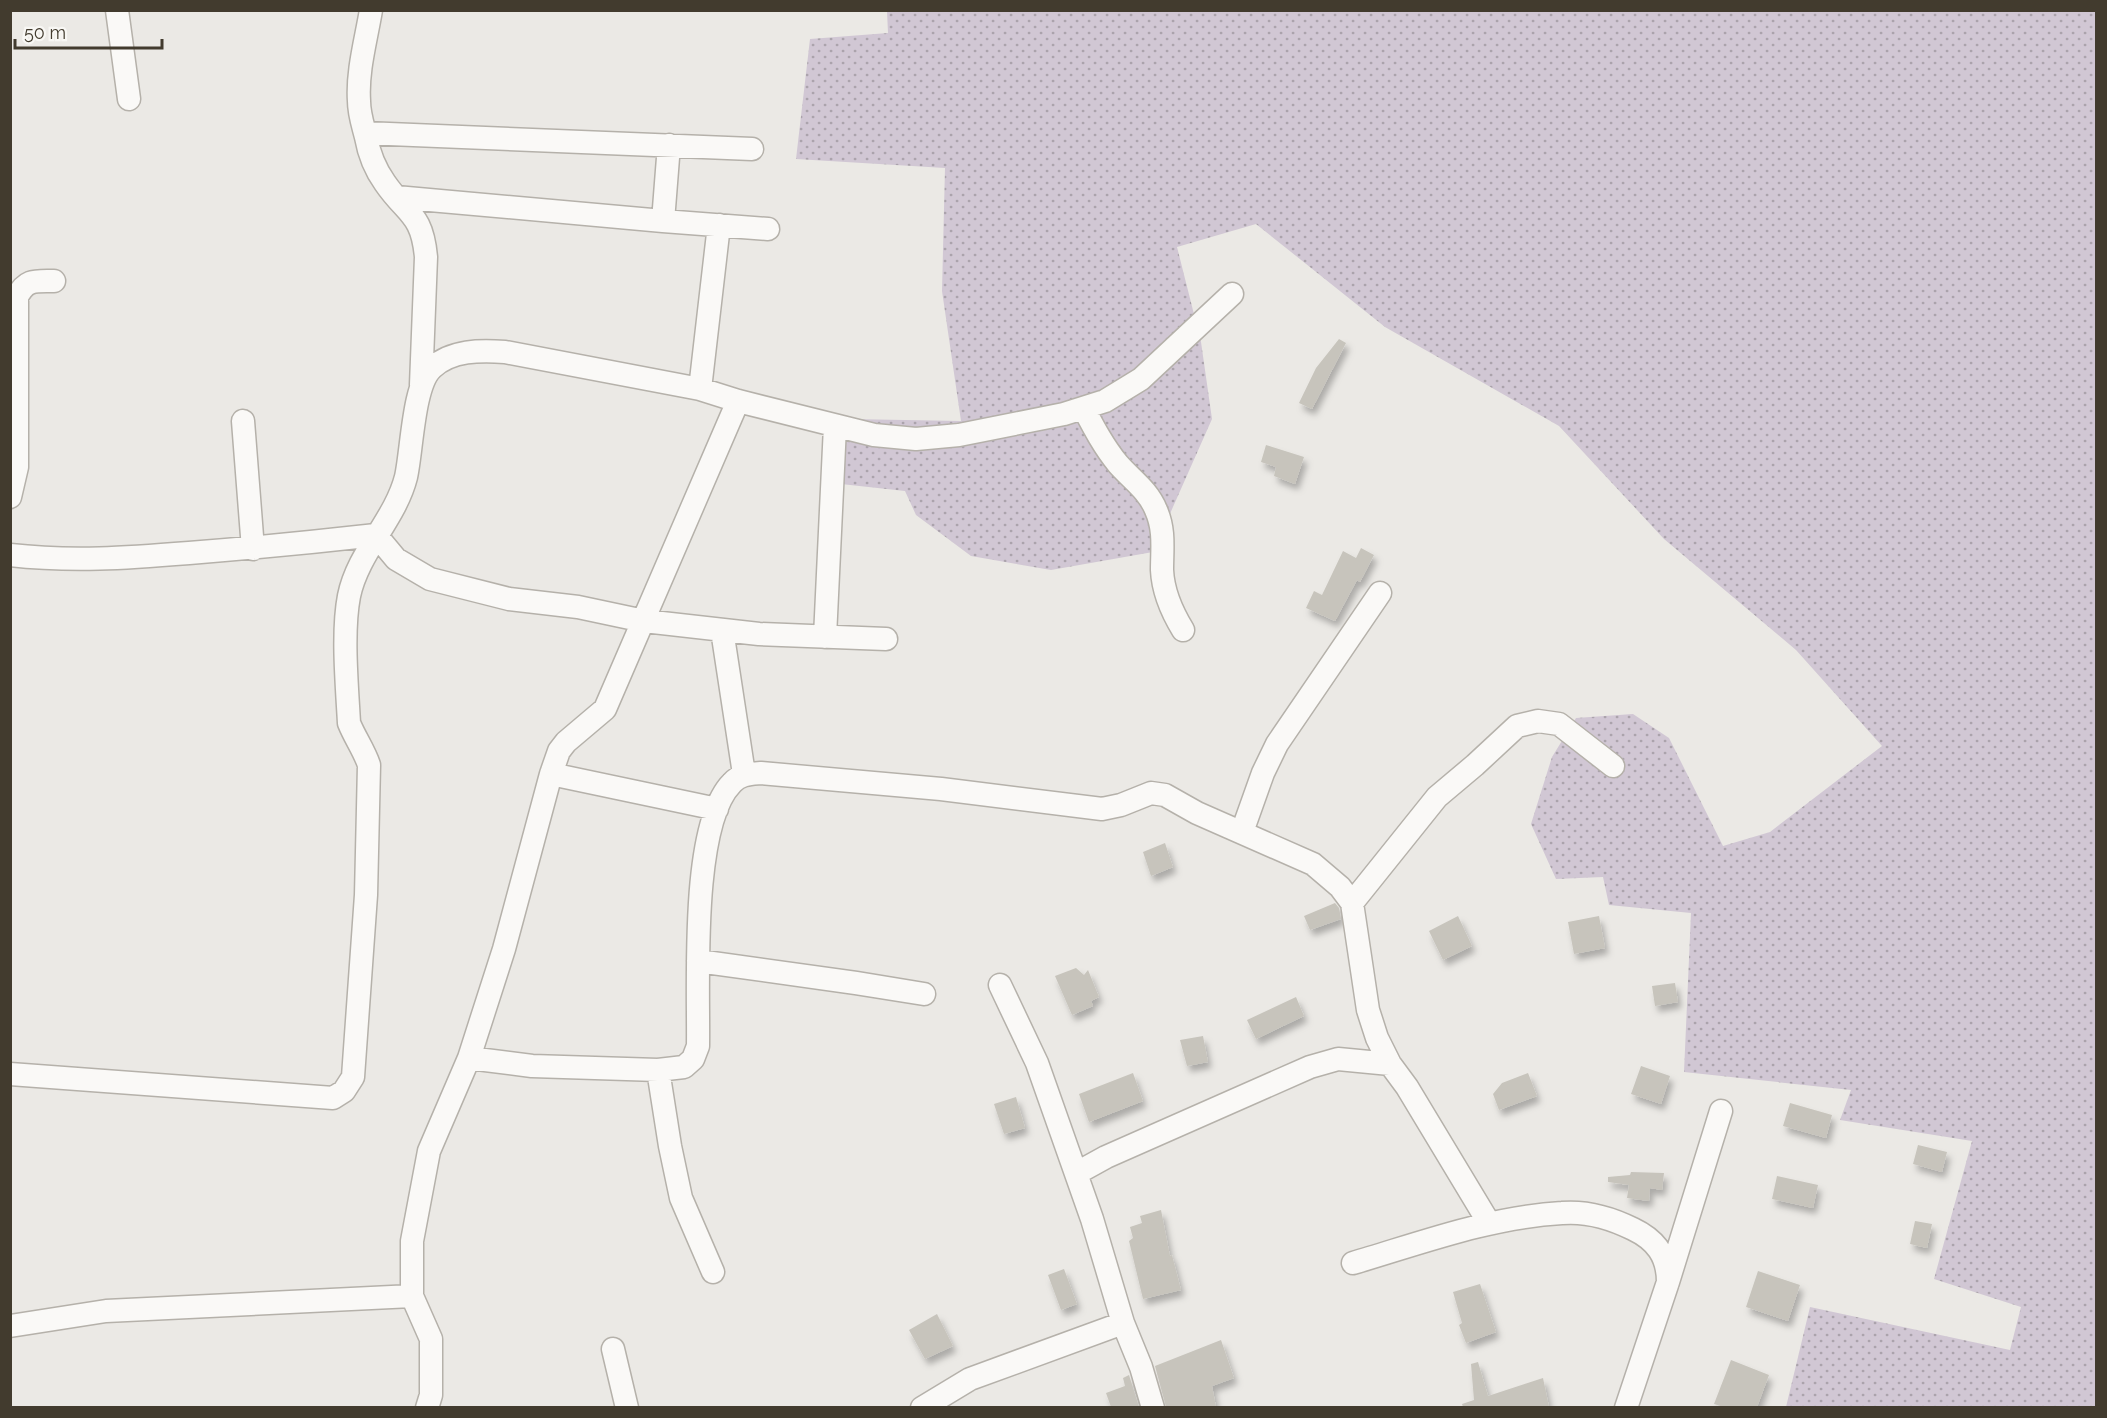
<svg xmlns="http://www.w3.org/2000/svg" width="2107" height="1418" font-family="Raleway,sans-serif">
<defs>
<pattern id="grass-dots" width="8" height="8" patternUnits="userSpaceOnUse" patternTransform="scale(1.5)"><rect width="8" height="8" fill="#d1c7d4"/><path d="M2 2h.1M6 6h.1" fill="none" stroke="#aba3ac" stroke-width="1.8" stroke-linecap="round"/></pattern>
<filter id="shadow"><feDropShadow dx="3.5" dy="6" stdDeviation="3" flood-color="#0004"/></filter>
</defs>
<rect width="100%" height="100%" fill="#ebe9e5"/>
<path fill="url(#grass-dots)" d="M887 11H2096V1407H1786L1810 1307 2010 1350 2021 1307 1934 1279 1972 1141 1840 1120 1851 1090 1684 1072 1691 913 1609 905 1603 877 1556 879 1531 824 1552 757 1576 718 1633 714 1669 738 1723 846 1770 832 1882 746 1796 650 1664 539 1559 426 1385 327 1256 224 1177 247 1201 342 1212 419 1153 552 1051 570 971 556 916 515 905 491 841 484 849 419 961 421 942 291 945 168 796 159 810 39 888 33Z"/>
<path fill="#c7c4bc" filter="url(#shadow)" d="M1339 339 1346 343 1312 409 1299 403 1316 368Z
M1266 445 1304 457 1295 484 1274 476 1276 467 1261 462Z
M1361 548 1374 555 1360 582 1357 580 1335 621 1306 608 1314 591 1322 595 1343 551 1356 558Z
M1165 843 1173 867 1151 876 1143 852Z
M1335 903 1339 908 1341 919 1310 930 1304 916Z
M1458 916 1472 946 1443 960 1429 931Z
M1599 916 1605 948 1574 954 1568 922Z
M1076 968 1084 975 1088 970 1099 997 1091 1001 1093 1006 1072 1015 1055 976Z
M1675 983 1678 1002 1655 1006 1652 986Z
M1296 997 1304 1016 1256 1039 1247 1020Z
M1203 1036 1208 1062 1187 1066 1180 1040Z
M1641 1066 1670 1076 1661 1104 1631 1094Z
M1133 1073 1143 1101 1089 1122 1079 1094Z
M1528 1073 1537 1096 1499 1110 1493 1094 1502 1083Z
M1016 1097 1025 1128 1004 1134 994 1104Z
M1790 1103 1832 1115 1826 1138 1783 1126Z
M1918 1145 1947 1152 1942 1172 1913 1164Z
M1631 1172 1664 1173 1662 1190 1650 1188 1649 1201 1627 1198 1629 1185 1608 1182V1177L1630 1175Z
M1777 1176 1818 1185 1813 1208 1772 1199Z
M1161 1210 1170 1256 1172 1255 1181 1290 1143 1299 1129 1241 1133 1238 1130 1227 1142 1223 1140 1216Z
M1915 1221 1932 1224 1927 1248 1910 1244Z
M1064 1269 1077 1304 1061 1310 1048 1275Z
M1758 1271 1800 1285 1788 1321 1746 1307Z
M1480 1284 1496 1332 1466 1343 1459 1325 1462 1323 1453 1292Z
M937 1314 953 1346 925 1359 909 1330Z
M1221 1340 1234 1378 1212 1386 1216 1407H1166L1155 1366Z
M1731 1360 1769 1375 1757 1407H1724L1714 1404Z
M1478 1362 1488 1396 1543 1378 1549 1407H1463L1462 1404 1474 1400 1471 1364Z
M1129 1375 1139 1407H1111L1106 1393 1125 1386 1123 1378Z"/>
<g fill="none" stroke-linecap="round" stroke-linejoin="round">
<defs>
<path id="minor" d="M117 10 129 99
M371 10C366 40 357 71 359 101 359 114 363 125 366 137 369 154 375 169 385 183 407 215 422 213 426 257L421 385
M365 133 752 149
M396 197 663 221 768 229
M663 221 669 145
M700 389 719 225
M1084 409C1094 428 1104 447 1118 464 1132 480 1148 490 1156 510 1165 530 1162 549 1162 570 1163 592 1172 612 1183 630
M243 421 253 549
M10 497 17 467V297C26 279 35 281 54 281
M376 535 396 559 430 579 509 599 578 607 644 621 759 634 886 639
M10 555C72 562 127 558 189 553 252 548 314 542 376 535
M722 630 744 774
M825 637 835 426
M551 774 717 809
M1242 832 1263 773 1277 744 1380 593
M1352 903 1437 797 1475 765 1517 726 1538 721 1559 724 1613 766
M698 961 856 983 924 994
M1000 985 1037 1063 1092 1219 1123 1323 1141 1367 1153 1408
M469 1058 532 1066 658 1070 684 1067 693 1059 698 1046C699 986 690 825 732 783 740 774 750 774 761 773L941 789 1102 809 1121 805 1151 793 1165 795 1197 813 1313 864 1340 887 1352 903 1368 1010 1377 1038 1390 1064 1407 1087 1489 1223
M658 1070 670 1146 681 1198 713 1272
M10 1074 333 1098 344 1091 353 1077 366 895 369 765C364 750 355 738 349 723 347 686 342 632 349 596 358 552 395 520 406 477 412 451 413 385 432 368 451 350 481 350 505 352L700 389 738 401 874 435 916 439 959 435 1064 414 1105 401 1141 379 1232 294
M1077 1173 1106 1157 1310 1067 1338 1059 1390 1064
M1353 1263C1421 1243 1490 1217 1562 1213 1586 1211 1611 1218 1633 1229 1656 1240 1668 1256 1668 1282
M10 1326 106 1311 412 1296
M613 1349 627 1408
M427 1408 431 1395V1339L412 1296V1241L429 1151 469 1058 504 949 551 774 559 751 566 742 605 709 738 401
M922 1408 970 1379 1123 1323
M1626 1408 1668 1282 1721 1111"/>
</defs>
<use href="#minor" stroke="#b5b1aa" stroke-width="25"/>
<use href="#minor" stroke="#faf9f7" stroke-width="22"/>
</g>
<rect width="2107" height="1418" fill="none" stroke="#423b2e" stroke-width="24"/>
<path d="M15 39v9h147v-9" fill="none" stroke="#423b2e" stroke-width="3"/>
<text x="24" y="39" font-size="18" fill="#423b2e" stroke="#f8f7f4" stroke-width="4.5" paint-order="stroke">50 m</text>
</svg>
